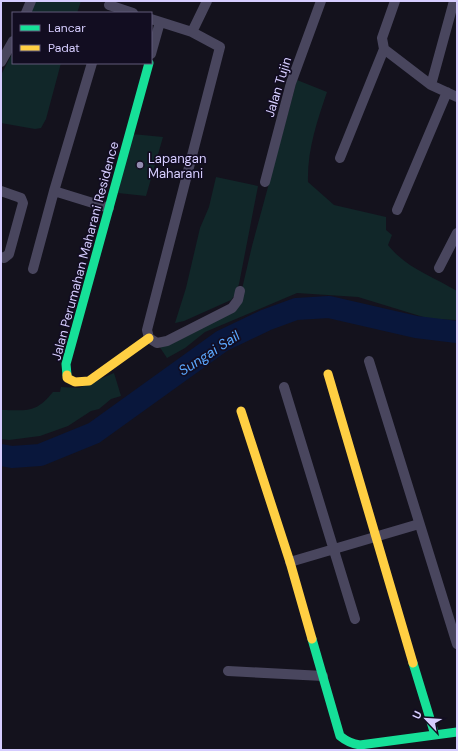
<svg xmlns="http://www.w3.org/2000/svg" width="458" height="751" font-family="'DM Sans',sans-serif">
<rect width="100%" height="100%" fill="#14121d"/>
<path fill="#112729" d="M35 1H81L77 13H31Z
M13 52V63H61L46 119 41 128 35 129 1 123V75Z
M297 80 327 92C317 121 307 151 308 182L334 205 386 217V230L392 235 388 245C406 268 432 276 457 291V320L430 319 358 297 297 293 205 332 185 348 167 358 159 346 239 302 252 246Z
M132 134 163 137 146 196 118 193Z
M216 177 258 186 239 284 235 295 231 300 184 321 175 323 186 288 200 228 209 207Z
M114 373 121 396 111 399 99 409 91 411 68 426 40 436 9 440 1 439V410C27 410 35 414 53 392H60L61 387 79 388Z"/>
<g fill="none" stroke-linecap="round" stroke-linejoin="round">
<path stroke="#09173c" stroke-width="22" d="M1 455 12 457 40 455 94 433 222 341 266 320 296 309 329 307 416 327 457 332"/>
<path stroke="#49465e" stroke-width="10" d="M395 1 382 38 384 49 431 85 457 97
M109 5 133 13
M26 13 31 1
M151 19 192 32 220 47 147 330 149 338 157 343 167 341 232 308 238 300 240 291
M192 32 207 1
M151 54 160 22
M1 62 13 41
M431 85 454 1
M340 158 384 49
M265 182 291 83 321 1
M1 191 21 198 23 203 9 254 4 258 1 257
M54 191 109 208
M397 210 447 92
M439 268 457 233
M33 269 54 191 92 63
M369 361 457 644
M284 387 355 619
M290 562 419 524
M228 671 323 676"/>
<path stroke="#16e098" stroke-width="9" d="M67 375 66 364 149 63
M312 639 340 736C346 741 352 744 360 745L457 732
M413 663 435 735"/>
<path stroke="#ffcf43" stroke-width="9" d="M328 374 413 663
M67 375V378L75 382 89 381 149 338
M241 411 290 562 312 639"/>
</g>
<circle fill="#928cb0" stroke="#120d21" stroke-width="1.5" cx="140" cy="165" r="4"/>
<g text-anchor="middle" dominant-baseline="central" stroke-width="3.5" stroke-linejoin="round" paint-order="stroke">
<g font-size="13" fill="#d6cdff" stroke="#120d21">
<text transform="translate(278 87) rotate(-73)">Jalan Tujin</text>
<text transform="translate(85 251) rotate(-75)">Jalan Perumahan Maharani Residence</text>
</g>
<g font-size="13" fill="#d6cdff" stroke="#120d21" text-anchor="start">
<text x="148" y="158">Lapangan<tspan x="148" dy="15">Maharani</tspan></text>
</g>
<g font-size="14" font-style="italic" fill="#5ba8ff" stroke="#120d21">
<text transform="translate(209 353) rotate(-33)">Sungai Sail</text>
</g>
</g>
<rect width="458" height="751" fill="none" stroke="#d6cdff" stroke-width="4"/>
<rect x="12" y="12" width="140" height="52" fill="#120d21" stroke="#605a7a"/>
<rect x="20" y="25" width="20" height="6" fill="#16e098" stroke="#605a7a"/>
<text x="48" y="32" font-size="12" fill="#d6cdff">Lancar</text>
<rect x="20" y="45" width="20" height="6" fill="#ffcf43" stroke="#605a7a"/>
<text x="48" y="52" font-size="12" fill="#d6cdff">Padat</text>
<g transform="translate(426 719) rotate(295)" stroke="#120d21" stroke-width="3" paint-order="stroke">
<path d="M0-3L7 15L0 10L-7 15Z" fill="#d6cdff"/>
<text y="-6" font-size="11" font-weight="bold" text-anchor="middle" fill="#d6cdff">U</text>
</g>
</svg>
